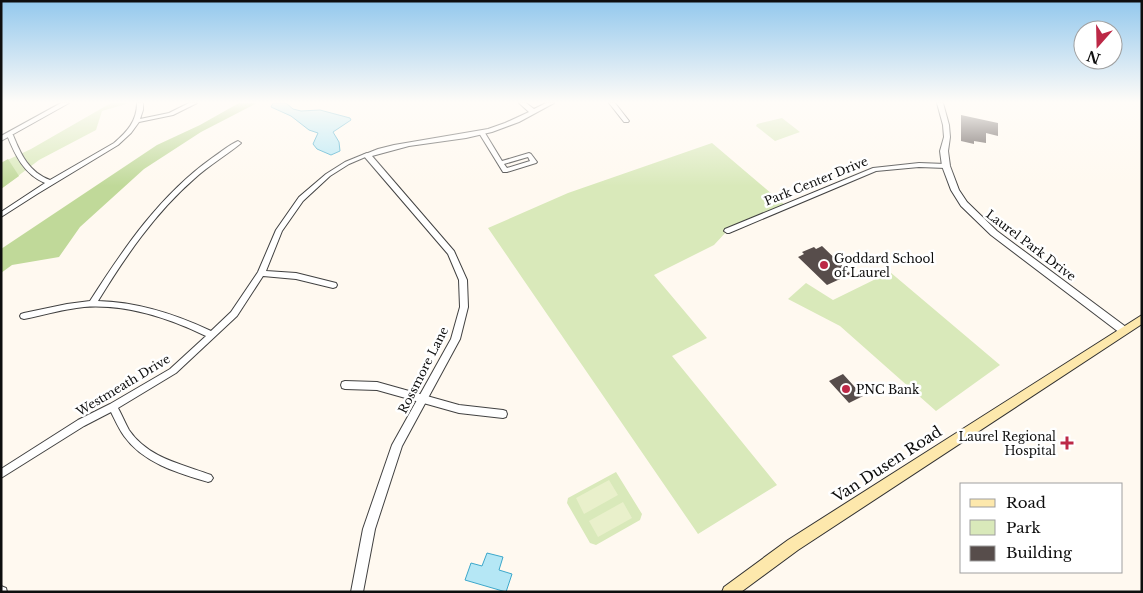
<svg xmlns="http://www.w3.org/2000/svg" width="1143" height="593" font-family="'Libre Baskerville',serif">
<rect width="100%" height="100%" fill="#fff9f0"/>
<path fill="#d9e9ba" d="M111 103H129L102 111 96 130 39 160 1 189V163L31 149Z
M782 118 800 132 775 141 756 126 757 124Z
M712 143 786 206 727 231 714 245 654 275 707 338 672 356 777 485 698 534 488 228 568 193Z
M890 272 1000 365 936 411 840 326 788 299 806 283 833 300Z
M616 472 642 514 640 520 596 545 590 543 567 503 568 498Z"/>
<path fill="#c0d999" d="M239 103H257L201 132 144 169 80 227 59 257 12 265 1 273V249L157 145 200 125Z
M8 159 19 176 1 189V163Z"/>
<path fill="#e9f0cb" d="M609 480 618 495 584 514 576 498Z
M623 502 632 518 598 537 589 521Z"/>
<path fill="#b5e7f5" stroke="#3da8cb" d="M273 103H286L293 109 301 111 320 110 350 118 351 120 333 132 339 142 340 151 331 155 317 149 313 144 318 133 309 130 291 116 271 107Z
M487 553 503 557 499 570 512 574 506 592 465 580 471 563 482 566Z"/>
<path fill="#574d4b" d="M961 115 998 123V136L986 133V143L974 141V144L961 141Z
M822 246 851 274 827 285 798 257 804 254 802 252 814 247 816 249Z
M843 374 863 396 849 403 829 381Z"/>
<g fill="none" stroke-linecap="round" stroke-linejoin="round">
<defs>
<path id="minor" d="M137 103H143V110L140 119 169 113 189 103H197L173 115 139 122 131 133 118 145 37 194 1 217V212L45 183C24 174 15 155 7 135L8 134 10 133 13 135C21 155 29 172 50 180L114 143C127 132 137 121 137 103Z
M609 103H615L629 121 628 122H624Z
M482 131 485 133 502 161 529 153 531 154 537 162 536 163 507 172H503L479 133ZM528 157 530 161 507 168 504 164Z
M238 141 241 143 240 144C225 156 208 166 194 179 155 213 125 257 98 301 138 302 175 314 211 331L231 312 258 272 276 230 299 197 326 174 345 162 367 153 370 155 349 164 330 176 303 201 282 231 266 271 296 273 336 283 337 285 336 287 333 288 296 279 263 276 237 316 176 373 118 408C122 415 125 423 129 430 148 458 182 464 211 475L213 478 211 481 208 482C178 473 143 463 124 436 119 429 115 420 111 412L84 426 1 478V469L78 420 110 404 170 369 206 336C168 318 127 304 84 307 64 309 44 315 24 319L21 318 20 316 21 314 24 313 67 304 90 301C124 248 160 195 212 158 221 152 229 145 238 141Z
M919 163 946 164 949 166 946 168 919 167 876 171 729 233H727L724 231 725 229 873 168Z
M345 381 377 382 459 405 503 410 506 411 507 414 506 417 503 418 459 413 377 390 345 389 342 388 341 385 342 382Z
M1 586 6 588 7 592H1Z"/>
<path id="tertiary" d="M61 103H69L1 141V136Z
M519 103H526L534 109 546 103H554L519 122 492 132 466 138 409 146 372 156 454 251 467 280 468 307 460 339 402 446 375 529 363 592H351L363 529 392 445 451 339 460 307 459 280 448 254 363 155 378 149 394 145 488 129 505 123 529 112Z
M937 103H943L949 125 950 137 948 151 950 166 959 190 967 202 997 231 1126 327 1128 330 1126 333H1120L991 235 961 206 951 190 942 166 940 151 944 137 943 125Z"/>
<path id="secondary" d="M1142 315V324L798 550 741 592H722L724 587 788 540Z"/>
</defs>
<use href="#minor" stroke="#414141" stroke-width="2"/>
<use href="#tertiary" stroke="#414141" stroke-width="2"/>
<use href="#secondary" stroke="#303030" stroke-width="2"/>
<use href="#minor" fill="#fff" fill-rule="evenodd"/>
<use href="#tertiary" fill="#fff" fill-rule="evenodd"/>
<use href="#secondary" fill="#fde8ac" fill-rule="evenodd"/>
</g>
<linearGradient id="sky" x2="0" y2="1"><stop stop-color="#93c8ed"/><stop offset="0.55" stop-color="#fffcf8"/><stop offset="1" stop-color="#fffcf8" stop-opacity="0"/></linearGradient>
<rect width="1143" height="186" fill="url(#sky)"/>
<g fill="#bc2846" stroke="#fff" stroke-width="2">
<circle cx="824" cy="265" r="5"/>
<circle cx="846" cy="389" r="5"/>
<path d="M1064.5 435.5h5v5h5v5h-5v5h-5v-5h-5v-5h5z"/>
</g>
<g text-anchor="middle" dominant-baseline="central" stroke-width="5" stroke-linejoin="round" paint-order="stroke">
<g font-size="12" fill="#0e0e0e" stroke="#fff">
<text transform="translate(816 181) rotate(-22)">Park Center Drive</text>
<text transform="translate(1031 245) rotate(37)">Laurel Park Drive</text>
<text transform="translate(423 370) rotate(-63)">Rossmore Lane</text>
<text transform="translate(123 385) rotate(-31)">Westmeath Drive</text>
</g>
<g font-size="12" fill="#0e0e0e" stroke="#fff" text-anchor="start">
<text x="834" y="258">Goddard School<tspan x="834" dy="14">of Laurel</tspan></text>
<text x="856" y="389">PNC Bank</text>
<text x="1056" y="436" text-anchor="end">Laurel Regional<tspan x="1056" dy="14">Hospital</tspan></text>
</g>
<g font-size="15" fill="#0e0e0e" stroke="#fff">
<text transform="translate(887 464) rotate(-33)">Van Dusen Road</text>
</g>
</g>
<rect width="1143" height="593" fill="none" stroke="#0e0e0e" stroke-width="5"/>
<rect x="960" y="483" width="162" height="90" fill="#ffffff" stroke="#9f9f9f"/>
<rect x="970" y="499" width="25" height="8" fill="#fde8ac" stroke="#9f9f9f"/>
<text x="1006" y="508" font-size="15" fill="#0e0e0e">Road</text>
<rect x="970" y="520" width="25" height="15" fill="#d9e9ba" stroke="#9f9f9f"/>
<text x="1006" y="533" font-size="15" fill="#0e0e0e">Park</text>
<rect x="970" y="546" width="25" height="15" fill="#574d4b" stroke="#9f9f9f"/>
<text x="1006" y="558" font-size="15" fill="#0e0e0e">Building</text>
<g transform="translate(1098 45) rotate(200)"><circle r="24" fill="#ffffff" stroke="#9f9f9f"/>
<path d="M0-4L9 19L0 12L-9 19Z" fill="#bc2846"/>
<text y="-8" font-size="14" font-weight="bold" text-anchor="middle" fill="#0e0e0e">N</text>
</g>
</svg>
